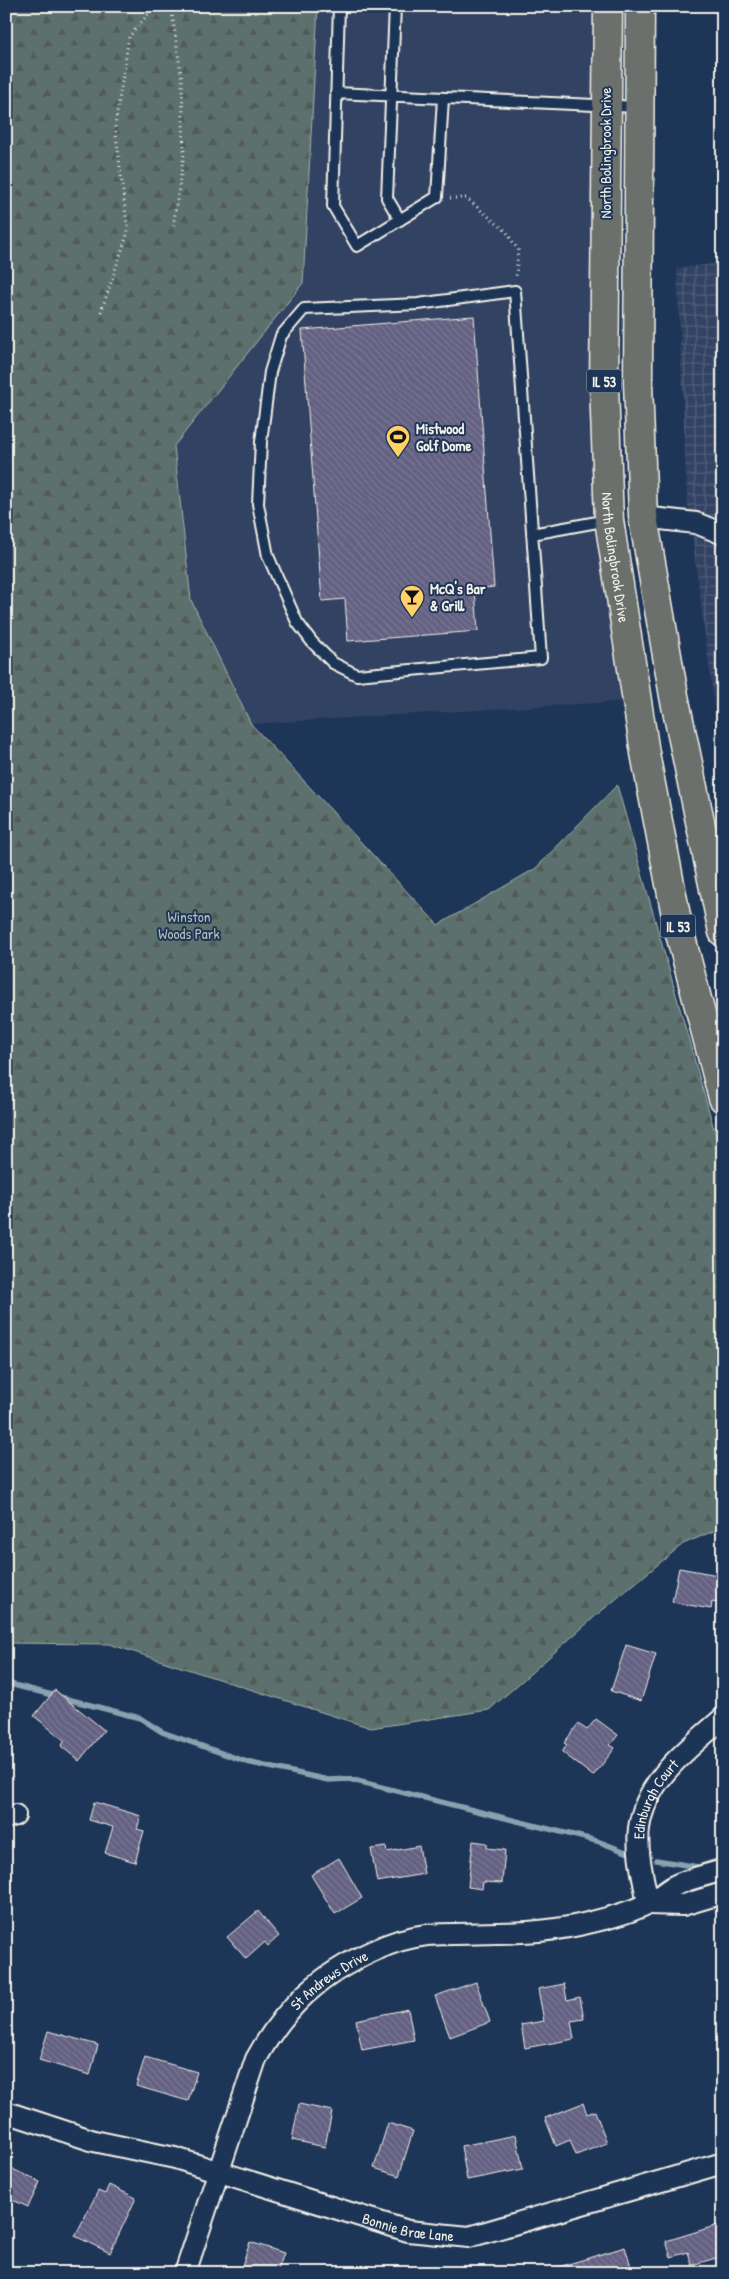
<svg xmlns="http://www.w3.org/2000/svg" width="729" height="2279" font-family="'Patrick Hand',sans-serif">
<defs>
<pattern id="industrial-grid" width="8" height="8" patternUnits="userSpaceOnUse" patternTransform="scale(1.25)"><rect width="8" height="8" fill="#324264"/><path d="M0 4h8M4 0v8" fill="none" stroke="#505e7a"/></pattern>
<pattern id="forest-firs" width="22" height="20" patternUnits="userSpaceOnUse" patternTransform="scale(1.25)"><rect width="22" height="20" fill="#5c716d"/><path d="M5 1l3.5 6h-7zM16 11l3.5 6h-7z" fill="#525a58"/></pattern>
<pattern id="building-back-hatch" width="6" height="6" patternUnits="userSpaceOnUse" patternTransform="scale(1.25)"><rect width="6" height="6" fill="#636182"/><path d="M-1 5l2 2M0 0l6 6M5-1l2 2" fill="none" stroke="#7a7894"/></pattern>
</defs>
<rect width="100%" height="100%" fill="#1d3557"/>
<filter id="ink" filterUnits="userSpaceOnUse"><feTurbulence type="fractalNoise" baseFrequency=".02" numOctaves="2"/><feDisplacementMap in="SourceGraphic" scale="10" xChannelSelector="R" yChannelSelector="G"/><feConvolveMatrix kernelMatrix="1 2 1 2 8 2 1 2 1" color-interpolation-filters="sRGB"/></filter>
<g filter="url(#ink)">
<path fill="#324264" d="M318 6H593V165L628 701 251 724 191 600 174 445 303 283Z"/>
<path fill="url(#industrial-grid)" d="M723 263V772L687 498 677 268Z"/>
<path fill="url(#forest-firs)" stroke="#a8b1aa" d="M6 6H318L303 283 174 446 191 600 251 724 438 925 536 868 617 785 723 1161V1527L683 1544 599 1613 489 1710 371 1728 109 1644 6 1643Z"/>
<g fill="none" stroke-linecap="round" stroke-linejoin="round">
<path stroke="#8aa1b0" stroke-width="5.5" d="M6 1683 140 1718 162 1732 247 1762 328 1780 349 1779 597 1841 634 1855
M656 1860 698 1867 723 1859"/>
</g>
<path fill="url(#building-back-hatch)" stroke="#f4f1e8" d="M474 316 494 587 475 589 478 631 348 641 345 599 322 601 302 330Z
M679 1568 723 1576V1604L712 1602 711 1609 672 1602Z
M626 1645 656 1654 641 1701 611 1691Z
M55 1690 104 1730 79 1761 61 1746 65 1741 34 1716Z
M596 1719 618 1735 610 1745 615 1748 593 1776 562 1752 567 1745 564 1743 578 1724 587 1730Z
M94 1802 141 1816 137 1829 144 1831 135 1862 105 1853 113 1827 89 1820Z
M473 1841 487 1843V1848L505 1850 502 1883 483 1882 482 1889 468 1887Z
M419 1846 424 1874 377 1882 371 1849 386 1847 387 1852Z
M339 1858 362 1898 335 1914 311 1875Z
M258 1911 279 1936 268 1946 265 1942 246 1959 227 1937Z
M476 1982 490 2022 450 2037 435 1996Z
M564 1984 567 2000 580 1997 584 2019 571 2021 574 2039 525 2048 521 2025 544 2021 538 1989Z
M408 2009 414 2040 362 2050 356 2020Z
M48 2031 98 2045 90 2075 39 2060Z
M145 2057 197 2072 188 2101 136 2086Z
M583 2103 587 2114 595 2111 607 2143 576 2155 570 2140 556 2146 545 2118Z
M299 2104 332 2111 325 2147 292 2140Z
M388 2123 413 2131 399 2176 374 2168Z
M516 2135 523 2169 467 2180 461 2146Z
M6 2166 40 2182 28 2207 6 2197Z
M109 2185 136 2198 110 2253 75 2236 98 2191 105 2194Z
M718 2225 723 2241V2256L692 2265 688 2252 671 2257 666 2241Z
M250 2242 284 2253 277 2273H240Z
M625 2247 633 2273H553L552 2269Z"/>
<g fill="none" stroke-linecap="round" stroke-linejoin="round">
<defs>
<path id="service" d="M339 6 333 206 357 246 437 197 443 98
M395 6 387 198 400 220
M336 93 638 107
M515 291 541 658 357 675 333 663 312 642 297 622 268 556 258 504 261 442 270 372 281 336 304 309 418 304Z
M532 534 608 520"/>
<g id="minor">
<path d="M643 517 696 523 723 534"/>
<path d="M6 1818 15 1815"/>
<path id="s1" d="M648 1904C644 1880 636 1853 639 1828 646 1779 688 1749 723 1718"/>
<path d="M648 1904 683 1905 723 1893"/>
<path id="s2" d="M6 2112 94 2141 175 2158 408 2231 469 2237 723 2163"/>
<path id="s3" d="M185 2273 256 2059C285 2007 319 1975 373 1951 390 1943 408 1937 427 1935 478 1932 529 1936 579 1925 601 1920 627 1914 647 1904 658 1899 666 1890 676 1885 690 1878 708 1875 723 1870"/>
</g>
<g id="primary">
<path id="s4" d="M608 6 604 386 609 520 645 753 678 926 723 1098"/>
<path d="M640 6 638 382 643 517 674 696 723 932"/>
</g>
</defs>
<use href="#service" stroke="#f4f1e8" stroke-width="14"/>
<use href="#minor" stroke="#f4f1e8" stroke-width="24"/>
<use href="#primary" stroke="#f4f1e8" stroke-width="31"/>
<path stroke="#f4f1e8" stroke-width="3" stroke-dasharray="1 4" stroke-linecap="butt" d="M171 6 182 80 184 154 173 227
M450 198H466L506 231 518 250 516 278
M101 312 128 232 115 126 129 37 155 6"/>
<use href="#service" stroke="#1d3557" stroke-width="10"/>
<use href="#minor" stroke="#1d3557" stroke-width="20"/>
<use href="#primary" stroke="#6c706d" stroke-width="28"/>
</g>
</g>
<defs>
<symbol id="stadium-pin" viewBox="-11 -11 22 30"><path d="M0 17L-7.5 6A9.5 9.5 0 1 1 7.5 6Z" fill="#ffd166" stroke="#1d3557"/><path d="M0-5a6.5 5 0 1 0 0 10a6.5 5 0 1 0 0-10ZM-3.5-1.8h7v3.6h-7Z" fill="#111"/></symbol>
<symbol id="bar-pin" viewBox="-11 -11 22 30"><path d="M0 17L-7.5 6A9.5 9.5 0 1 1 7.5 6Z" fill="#ffd166" stroke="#1d3557"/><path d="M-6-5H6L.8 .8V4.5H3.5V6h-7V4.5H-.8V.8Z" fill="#111"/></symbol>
</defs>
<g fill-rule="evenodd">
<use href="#stadium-pin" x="384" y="423" width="28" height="38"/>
<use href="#bar-pin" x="398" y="583" width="28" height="38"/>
</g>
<g text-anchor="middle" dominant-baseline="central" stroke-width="4" stroke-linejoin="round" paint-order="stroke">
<g fill="#1d3557" stroke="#b4b9bc" stroke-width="1">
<rect x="586.5" y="369.5" width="35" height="23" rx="4"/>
<rect x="660.5" y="914.5" width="35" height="23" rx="4"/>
</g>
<g font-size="14" font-weight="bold" fill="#f4f1e8">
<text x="604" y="381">IL 53</text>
<text x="678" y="926">IL 53</text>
</g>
<g font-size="15" fill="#f4f1e8" stroke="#1d3557">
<text transform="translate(605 153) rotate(-90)">North Bolingbrook Drive</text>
<text stroke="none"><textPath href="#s4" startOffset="552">North Bolingbrook Drive</textPath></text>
<text stroke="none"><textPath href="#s1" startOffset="110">Edinburgh Court</textPath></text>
<text stroke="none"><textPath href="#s3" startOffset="335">St Andrews Drive</textPath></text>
<text stroke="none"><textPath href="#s2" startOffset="419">Bonnie Brae Lane</textPath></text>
</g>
<g font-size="15" font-weight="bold" fill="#f4f1e8" stroke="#1d3557" text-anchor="start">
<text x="416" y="428">Mistwood<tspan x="416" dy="17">Golf Dome</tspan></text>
<text x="430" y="588">McQ's Bar<tspan x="430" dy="17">&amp; Grill</tspan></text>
</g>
<g font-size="15" fill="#b7beb7" stroke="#1d3557">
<text x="189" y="916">Winston<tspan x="189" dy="17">Woods Park</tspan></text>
</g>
</g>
<rect width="729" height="2279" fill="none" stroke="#1d3557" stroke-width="25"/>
<rect x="12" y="12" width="704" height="2254" fill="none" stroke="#f4f1e8" stroke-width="2" filter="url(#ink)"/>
</svg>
